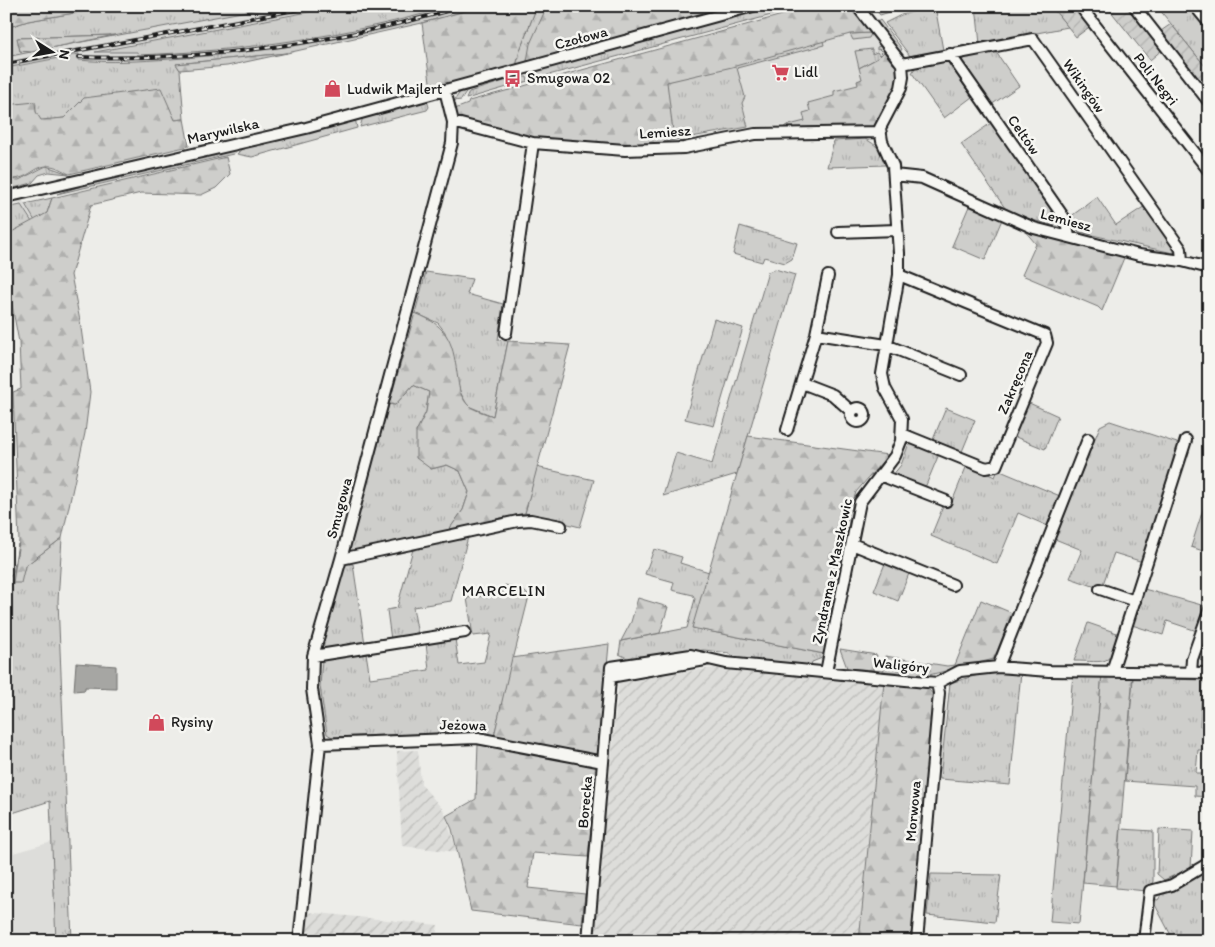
<svg xmlns="http://www.w3.org/2000/svg" width="1215" height="947" font-family="Itim,sans-serif">
<defs>
<pattern id="industrial-furrows" width="10" height="10" patternUnits="userSpaceOnUse" patternTransform="scale(1.25)"><rect width="10" height="10" fill="#ddddda"/><path d="M-1 1l2-2M0 10L10 0M9 11l2-2" fill="none" stroke="#bdbdba"/></pattern>
<pattern id="grass-tufts" width="24" height="20" patternUnits="userSpaceOnUse" patternTransform="scale(1.25)"><rect width="24" height="20" fill="#cececb"/><path d="M3 7l-1-3M5 7V3M7 7l1-3M15 17l-1-3M17 17v-4M19 17l1-3" fill="none" stroke="#b0b0ae"/></pattern>
<pattern id="forest-firs" width="22" height="20" patternUnits="userSpaceOnUse" patternTransform="scale(1.25)"><rect width="22" height="20" fill="#cececb"/><path d="M5 1l3.5 6h-7zM16 11l3.5 6h-7z" fill="#b0b0ae"/></pattern>
<pattern id="garden-furrows" width="10" height="10" patternUnits="userSpaceOnUse" patternTransform="scale(1.25)"><rect width="10" height="10" fill="#cececb"/><path d="M-1 1l2-2M0 10L10 0M9 11l2-2" fill="none" stroke="#b0b0ae"/></pattern>
</defs>
<rect width="100%" height="100%" fill="#edede9"/>
<filter id="ink" filterUnits="userSpaceOnUse"><feTurbulence type="fractalNoise" baseFrequency=".02" numOctaves="2"/><feDisplacementMap in="SourceGraphic" scale="10" xChannelSelector="R" yChannelSelector="G"/><feConvolveMatrix kernelMatrix="1 2 1 2 8 2 1 2 1" color-interpolation-filters="sRGB"/></filter>
<g filter="url(#ink)">
<path fill="#ddddda" d="M115 6 174 7 483 6 422 23 227 66 180 70 184 119 34 103 6 105V28Z
M870 33 894 66 807 124 748 127 732 67 850 34Z
M6 179 18 193 35 221 32 222 6 185Z
M52 842 56 941H6V855Z"/>
<path fill="url(#industrial-furrows)" d="M714 668 884 682 859 941H592L619 680Z
M418 750 421 784 444 811 457 852 402 846 397 751Z
M307 912 438 925 435 941H304Z"/>
<path fill="url(#grass-tufts)" stroke="#757574" d="M115 6H274L55 47 111 35 18 38 20 51 31 52 6 57V28L28 21Z
M340 6H451C350 36 243 51 138 55L137 52H95Z
M471 6H483L422 23 287 53 176 64 180 70 184 119 175 120 84 98 64 118 41 121 36 112 34 103 6 105V68L79 54V60C109 63 140 61 171 59 273 52 371 32 471 6Z
M537 6H547L527 61 544 59 516 66 520 50Z
M768 6H805L530 80 529 74H519Z
M873 6H909L880 15Z
M935 6 943 50 910 56 885 23 901 15Z
M976 6H1051L1068 27 980 44Z
M1162 6H1191L1209 28V71L1159 9Z
M880 20 902 49 898 55 876 23Z
M870 33 871 34 869 38 853 40 850 34Z
M823 41 824 45 737 68 745 97 742 103 748 127 674 140 666 82Z
M881 46 884 52 878 58 859 68 855 51 872 49V54L877 52 879 55 882 52 879 49 877 50V47Z
M996 52 1019 86 991 105 961 63 963 57Z
M947 61 972 97 944 118 912 73 916 66Z
M517 77H527L528 81 466 99 469 92Z
M496 80 489 85 468 90 461 100 454 101 460 92Z
M427 100 429 107 427 110 360 127 363 117Z
M355 118 357 128 252 157 237 154 246 144Z
M991 123 1061 224 1059 227 1025 218 1005 208 961 144Z
M865 139C876 144 884 152 885 165L827 167 834 141Z
M237 147 239 149 233 154 57 194 113 175Z
M46 166 69 174 49 172 39 175 32 183 14 188 6 179 19 180Z
M1097 197 1116 225 1145 206 1175 250 1173 253 1079 232 1070 217Z
M52 198 47 213 35 221 25 204Z
M970 204 1003 217 985 260 952 246Z
M21 205 32 222 6 235V208Z
M740 226 797 243 792 259 785 263 764 257 762 262 733 254Z
M775 269 795 275 737 474 663 496 676 453 712 464 768 272Z
M426 272 472 279 467 294 503 304 498 340 508 341 493 416 468 406 460 392 445 332 438 323 415 313Z
M714 319 743 328 714 426 685 419Z
M413 385 429 392 426 412 416 432 431 469 447 465 460 471 469 492 463 510 448 531 353 552 347 550 389 404 395 405Z
M1027 402 1058 416 1045 449 1013 436Z
M946 408 975 420 961 454 932 442Z
M1110 421 1177 443 1179 450 1143 562 1114 553 1103 584 1096 587 1070 578 1082 550 1055 539 1100 426Z
M914 443 939 454 924 490 892 476 901 465 908 446Z
M967 465 995 477 998 470 1060 496 1048 526 1018 513 997 564 931 536 944 504 950 507Z
M536 467 594 480 580 527 525 513Z
M1209 491V553L1191 547Z
M468 537 451 601 413 607 418 635 391 640 387 610 397 608 413 549Z
M62 538 58 601 72 941H56L50 801 6 815V581L13 573 18 544 13 583 25 566Z
M654 549 682 557 680 563 709 572 693 628 824 654 822 658 812 662 811 665 738 660 729 653 704 650 629 659 619 654 621 641 687 628 695 599 693 595 672 590 674 582 645 574Z
M345 564H353L365 644 321 650Z
M505 585 523 590 529 596 494 736 469 732 332 737 327 734 320 686 322 659 366 653 370 678 429 670 426 643 455 639 459 665 484 662 491 634 473 636 467 598 502 593Z
M1144 589 1205 606 1197 631 1167 621 1163 635 1132 625Z
M1088 623 1120 634C1109 668 1107 661 1074 661Z
M1209 631V663H1204L1200 659Z
M992 671 1021 672 1010 785 940 779 950 683Z
M1073 674H1102L1079 924 1050 922Z
M1133 678 1203 680 1200 726H1209V750H1198L1196 773H1209V797L1195 796V786L1125 781Z
M1121 829 1153 831V881L1152 885 1146 891 1116 888Z
M1159 829 1193 831 1191 868 1164 880 1157 874Z
M1209 869V941H1174L1152 899 1158 900 1163 892Z
M931 874 1001 875 995 922 927 915Z"/>
<path fill="url(#forest-firs)" stroke="#757574" d="M6 6H115L28 21 6 28Z
M483 6H537L520 50 516 66 431 89 422 23Z
M547 6H737L544 59 527 61 530 44Z
M815 6H850L870 33 850 34 732 67 667 82 674 140 650 145H625L532 139 457 121 455 109 468 104 469 101Z
M115 35 31 52 20 51 17 38Z
M884 52 893 64 897 65V86L874 128 784 129 785 126 805 121 803 113 810 111 808 103 834 96V91L858 85 857 81 862 79 859 68 878 58Z
M287 53 227 66 180 70 176 64Z
M161 88 175 120 184 119 189 146 69 174C63 171 55 165 47 166 32 167 29 181 6 179V105L35 102 36 112 41 120 64 118 84 98Z
M226 157 230 174 216 188 201 195 141 193 91 205 71 275 80 321 90 392 85 433 62 538 25 566 21 583H13L19 541 13 392 21 389 19 342 6 274V235L47 213 52 198Z
M1018 223 1126 253 1102 311 1098 307 1022 275 1036 244Z
M415 313C451 327 453 345 458 380 459 389 461 398 468 405 473 410 485 413 493 416L508 341 570 345 525 513 448 531 463 510 469 492 460 471 447 465 431 469 416 458V432L426 412 429 392 413 385 395 405 389 404Z
M748 436 888 455 856 492 853 502 824 654 692 628Z
M886 561 910 571 898 601 874 591Z
M638 598 668 607 660 633 621 641 631 622Z
M981 600 1012 613 994 659 929 675 883 671 882 666 885 656 947 666 955 665Z
M609 644 599 755 494 736 512 658Z
M840 649 877 655 873 670 847 668Z
M1102 674H1133L1116 886 1083 883Z
M884 682 927 688 938 700 912 941H859Z
M478 744 597 766 588 857 533 853 528 888 585 894 582 924 471 911 452 829 446 816 476 799Z"/>
<path fill="url(#garden-furrows)" stroke="#757574" d="M1051 6H1077L1092 25 1076 37Z
M1112 6H1131L1163 49 1150 60 1109 9Z
M1171 24 1209 71V95L1158 33Z"/>
<path fill="#a6a6a3" stroke="#6f6f6d" d="M76 663 116 666V688L85 687V690L74 691Z"/>
<g fill="none" stroke-linecap="round" stroke-linejoin="round">
<defs>
<path id="minor" d="M1080 6 1209 171
M1134 6 1209 102
M1195 6 1209 23
M950 54 1065 219 1069 236
M902 64 1033 39 1181 249 1182 261
M453 122 533 143 625 150 684 148 755 134 880 132
M894 175 922 178 1034 228 1139 255 1182 261 1209 268
M6 197 306 128 753 6
M838 232 897 230
M899 275 1045 335 1047 343 996 466 986 468 902 434
M506 333 533 143
M816 334 886 345 961 375
M802 383 833 395 852 412
M851 415a7 7 0 1 1 14 0a7 7 0 1 1-14 0Z
M787 430 816 334 828 276
M880 475 946 501
M852 544 953 585
M341 559 518 521 531 520 561 526
M1100 589 1135 601
M313 656 465 632
M998 667 1088 439
M1112 671 1186 440
M826 672 860 502 895 456 901 441 902 419 885 388 882 374 899 275V253L893 166 882 141 880 128 901 88 903 77 902 64 857 6
M1191 673 1192 659 1209 611
M610 677 705 660
M320 744 477 738 603 762
M299 941 320 744 312 689 313 656 341 559 452 143 453 122 445 90
M588 941 611 667 691 655 726 663 937 683 960 671 998 667 1049 671 1209 673
M917 941 939 693 937 683
M1144 941 1150 891 1172 885 1209 863"/>
</defs>
<use href="#minor" stroke="#1c1c1c" stroke-width="14"/>
<use href="#minor" stroke="#f6f6f2" stroke-width="10"/>
<defs>
<path id="rail" d="M79 57C209 61 339 43 464 6
M6 64 317 6"/>
</defs>
<use href="#rail" stroke="#1c1c1c" stroke-width="4"/>
<use href="#rail" stroke="#f6f6f2" stroke-width="2" stroke-dasharray="5.5" stroke-linecap="butt"/>
</g>
</g>
<defs>
<symbol id="supermarket-bare" viewBox="-9 -9 18 18"><path d="M-6-5.5h2.5l.6 2H6L4.5 2H-2.5L-4.4-4H-6ZM-1.5 3.2a1.3 1.3 0 1 0 .1 0ZM3 3.2a1.3 1.3 0 1 0 .1 0Z" fill="#d1495b" stroke="#f6f6f2" stroke-width="2.5" paint-order="stroke"/></symbol>
<symbol id="bus-bare" viewBox="-9 -9 18 18"><path d="M-5-6H5V4H4V6H2V4H-2V6H-4V4H-5ZM-3.5-4V0h7V-4ZM-3.5 1.2v1.5H-2V1.2ZM2 1.2v1.5H3.5V1.2Z" fill="#d1495b" stroke="#f6f6f2" stroke-width="2.5" paint-order="stroke"/></symbol>
<symbol id="shop-bare" viewBox="-9 -9 18 18"><path d="M-5-2.5h2.3a2.7 3.5 0 0 1 5.4 0H5L5.5 6h-11ZM-1.5-2.5h3a1.5 2.3 0 0 0-3 0Z" fill="#d1495b" stroke="#f6f6f2" stroke-width="2.5" paint-order="stroke"/></symbol>
</defs>
<g fill-rule="evenodd">
<use href="#supermarket-bare" x="768" y="60" width="25" height="25"/>
<use href="#bus-bare" x="500" y="66" width="25" height="25"/>
<use href="#shop-bare" x="320" y="76" width="25" height="25"/>
<use href="#shop-bare" x="144" y="710" width="25" height="25"/>
</g>
<g text-anchor="middle" dominant-baseline="central" stroke-width="5" stroke-linejoin="round" paint-order="stroke">
<g font-size="15" fill="#1c1c1c" stroke="#f6f6f2">
<text transform="translate(581 38) rotate(-15)">Czołowa</text>
<text transform="translate(1156 79) rotate(52)">Poli Negri</text>
<text transform="translate(1084 86) rotate(55)">Wikingów</text>
<text transform="translate(223 131) rotate(-13)">Marywilska</text>
<text transform="translate(665 132) rotate(-4)">Lemiesz</text>
<text transform="translate(1024 135) rotate(55)">Celtów</text>
<text transform="translate(1066 220) rotate(15)">Lemiesz</text>
<text transform="translate(1015 382) rotate(-67)">Zakręcona</text>
<text transform="translate(339 508) rotate(-75)">Smugowa</text>
<text transform="translate(832 571) rotate(-78)">Zyndrama z Maszkowic</text>
<text transform="translate(901 665) rotate(6)">Waligóry</text>
<text transform="translate(463 725) rotate(1)">Jeżowa</text>
<text transform="translate(585 802) rotate(-85)">Borecka</text>
<text transform="translate(913 811) rotate(-85)">Morwowa</text>
</g>
<g font-size="15" fill="#1c1c1c" stroke="#f6f6f2" text-anchor="start">
<text x="794" y="72">Lidl</text>
<text x="527" y="78">Smugowa 02</text>
<text x="347" y="89">Ludwik Majlert</text>
<text x="171" y="722">Rysiny</text>
</g>
<g font-size="16" letter-spacing="1" fill="#1c1c1c" stroke="#f6f6f2">
<text x="504" y="590">MARCELIN</text>
</g>
</g>
<rect width="1215" height="947" fill="none" stroke="#f6f6f2" stroke-width="25"/>
<rect x="12" y="12" width="1190" height="922" fill="none" stroke="#1c1c1c" stroke-width="2" filter="url(#ink)"/>
<g transform="translate(52 52) rotate(101)" stroke="#f6f6f2" stroke-width="4" paint-order="stroke">
<path d="M0-4L9 19L0 12L-9 19Z" fill="#1c1c1c"/>
<text y="-8" font-size="14" font-weight="bold" text-anchor="middle" fill="#1c1c1c">N</text>
</g>
</svg>
